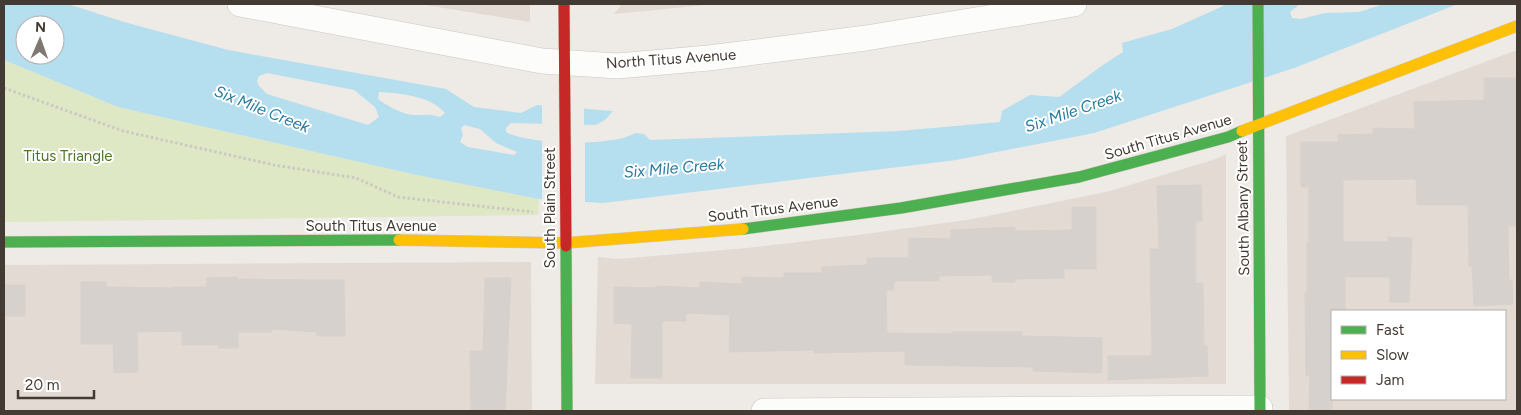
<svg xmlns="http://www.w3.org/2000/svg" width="1521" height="415" font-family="Figtree,sans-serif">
<rect width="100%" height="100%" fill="#eeeae6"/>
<path fill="#e3dbd3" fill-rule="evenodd" d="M419 4H530V22L444 8Z
M622 4H716L614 14Z
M1517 50V411H1289L1286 136ZM1332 311H1505V399H1332Z
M1226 154V384H595L598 257 618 259 747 248 858 235 973 219 1110 191 1216 159Z
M531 262 532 411H4V265Z"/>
<path fill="#dfe8c4" d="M4 60 118 107 417 175 539 199 538 215 4 222Z"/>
<path fill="#b5deee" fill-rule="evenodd" d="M4 4H68L124 22 228 50 446 89 474 107 521 113 537 105 613 111 605 120 596 125 511 123 506 128V132C528 145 614 147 635 133L644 134 650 140 899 131 1000 122 1002 111 1030 95 1059 97 1103 65 1123 52 1122 43 1172 29 1223 6 1224 4H1300L1290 12 1292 18 1301 19 1325 13 1359 12 1384 4H1458L1294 68 1094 133 956 160 603 203 539 199 417 175 118 107 4 60ZM25 25H55V55H25ZM267 73 354 90 375 107 379 117 368 125 267 94 259 86 257 81 259 76ZM379 92C400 93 431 96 445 113L440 117C426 112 418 117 407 114 397 111 386 105 378 99ZM464 125 480 129 496 143 517 152 514 155 468 147 460 142 463 135 461 128Z"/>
<path fill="#eeeae6" d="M542 103 584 106V127L542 125Z
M542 137 585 140V204L542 202Z"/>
<path fill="#d6d1cd" stroke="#d6d1cc" d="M1484 78H1517V226H1508L1509 280H1512L1513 304 1474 306 1472 266H1469L1468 205H1417L1416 179 1343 180V242H1388V237L1412 238 1409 302H1390V277H1345V311H1332V411H1309L1310 376H1306L1305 293H1307V243H1309V187H1301V142H1339L1338 135 1373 134V128L1415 129 1414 102 1484 100Z
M1201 185 1202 221H1196V284L1203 283 1204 346H1207L1208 376 1108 380V356H1152L1150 249H1159L1157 186Z
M1072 207H1096V269H1064V278L1015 279V282H992V275L939 276V281H894V290H886L887 333 953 334V332H1022V336L1102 338V373L1033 371V367L905 365V351L814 353V350L729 352 730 315 686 313V321H662V378H631L632 324 614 323V287L656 288 657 286 700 288V282L742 284V277L784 278V273H822V267L867 265V258H909V238L951 239V230L1015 227V231L1072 230Z
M238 277V279L308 280H344L345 336H317V332L272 329V332H238V348H218V345H182V331L137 332 138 372 114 373 113 344H81V282H106V287L172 288V287H207V278Z
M485 278H511L505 411H471L470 351H483Z
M4 285H25V316H4Z"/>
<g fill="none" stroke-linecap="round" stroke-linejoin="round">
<defs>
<path id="street" d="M240 4 542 61 617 66 709 58 866 38 1074 4
M764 411 1260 408"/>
<path id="fast" d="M1258 4 1260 411
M743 229 901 208 1079 177 1228 137 1242 131
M4 242 399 240
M566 246 567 411"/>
<path id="slow" d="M1242 131 1517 26
M399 240 565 243 743 229"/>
<path id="jam" d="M564 4 566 246"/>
</defs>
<use href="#street" stroke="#cac6c2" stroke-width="26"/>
<use href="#fast" stroke="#cfc8be" stroke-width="12"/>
<use href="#slow" stroke="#cfc8be" stroke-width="12"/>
<use href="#jam" stroke="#cfc8be" stroke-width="12"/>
<path stroke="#ccc9c5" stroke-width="3" stroke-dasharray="2.5 2.5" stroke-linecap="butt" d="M4 88 123 131 274 165 356 178 398 197 533 212"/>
<use href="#street" stroke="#fcfcfb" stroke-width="25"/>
<use href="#fast" stroke="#4caf50" stroke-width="11"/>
<use href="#slow" stroke="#ffc107" stroke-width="11"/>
<use href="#jam" stroke="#c62828" stroke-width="11"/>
</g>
<g text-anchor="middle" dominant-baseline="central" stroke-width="4" stroke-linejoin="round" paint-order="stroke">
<g font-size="15" fill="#433b33" stroke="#fff">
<text transform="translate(671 59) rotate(-4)">North Titus Avenue</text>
<text transform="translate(1168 137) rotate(-16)">South Titus Avenue</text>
<text transform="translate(550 208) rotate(-90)">South Plain Street</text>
<text transform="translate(1243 208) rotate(-91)">South Albany Street</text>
<text transform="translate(773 209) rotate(-7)">South Titus Avenue</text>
<text x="371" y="226">South Titus Avenue</text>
</g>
<g font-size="15" fill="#4e7526" stroke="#fff">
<text x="68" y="156">Titus Triangle</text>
</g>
<g font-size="16" font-style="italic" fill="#287c9f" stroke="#fff">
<text transform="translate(262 109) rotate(22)">Six Mile Creek</text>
<text transform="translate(1073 111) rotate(-19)">Six Mile Creek</text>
<text transform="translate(674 168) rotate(-5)">Six Mile Creek</text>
</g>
</g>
<rect width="1521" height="415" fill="none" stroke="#433b33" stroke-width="10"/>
<rect x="1331" y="310" width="175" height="90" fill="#ffffff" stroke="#b4b1ad"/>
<rect x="1341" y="326" width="25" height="8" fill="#4caf50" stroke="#b4b1ad"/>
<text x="1376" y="335" font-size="15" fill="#433b33">Fast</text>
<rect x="1341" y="351" width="25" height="8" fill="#ffc107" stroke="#b4b1ad"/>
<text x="1376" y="360" font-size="15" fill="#433b33">Slow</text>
<rect x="1341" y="376" width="25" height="8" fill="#c62828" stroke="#b4b1ad"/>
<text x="1376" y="385" font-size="15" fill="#433b33">Jam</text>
<g transform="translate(40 40) rotate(2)"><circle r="24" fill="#ffffff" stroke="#b4b1ad"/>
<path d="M0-4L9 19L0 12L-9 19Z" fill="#7f7872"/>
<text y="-8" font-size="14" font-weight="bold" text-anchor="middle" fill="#433b33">N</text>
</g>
<path d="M18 390v8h76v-8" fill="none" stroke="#433b33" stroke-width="2.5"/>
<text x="25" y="390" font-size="15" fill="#433b33" stroke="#ffffff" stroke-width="4" paint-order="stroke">20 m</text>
</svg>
